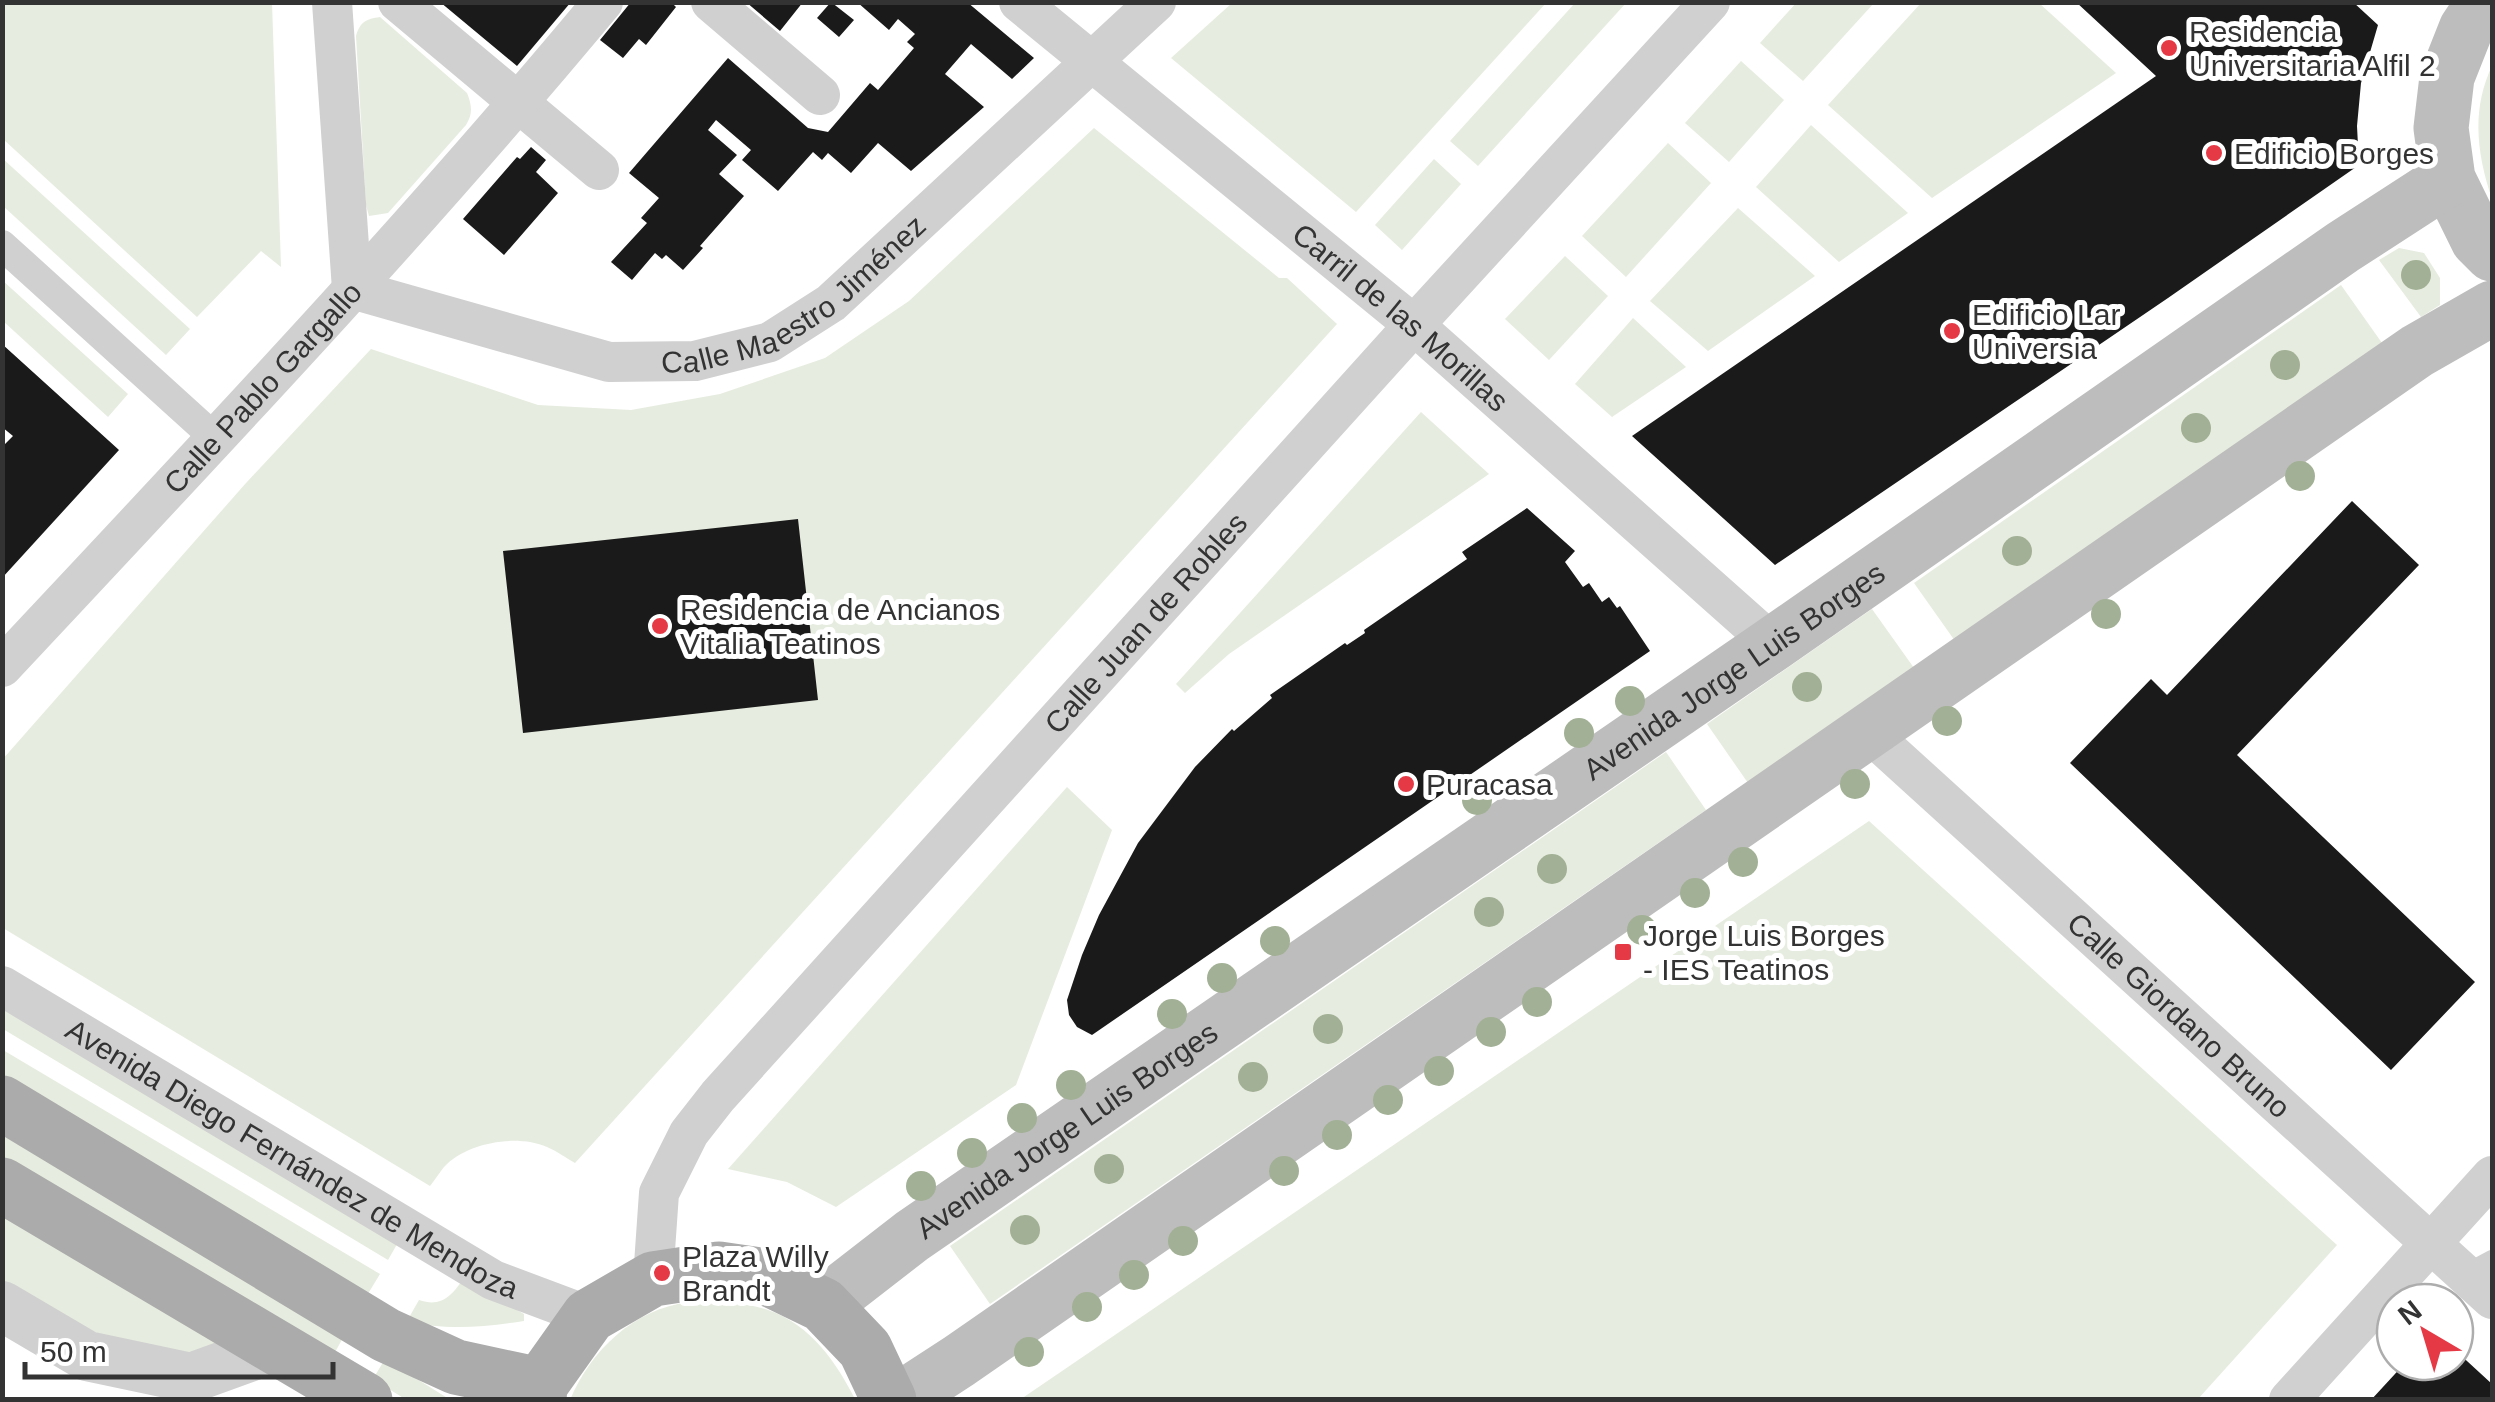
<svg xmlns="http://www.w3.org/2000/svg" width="2495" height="1402" font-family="Arial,sans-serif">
<rect width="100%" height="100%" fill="#fff"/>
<path fill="#e6ecdf" d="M1797 2 1874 3 1803 81 1760 43Z
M2 3H272L281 267 261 251 197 317 3 139Z
M1232 3V2L1546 3 1356 212 1171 58Z
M1575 3H1626L1478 166 1450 141Z
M1921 3H2039L2116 73 1932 198 1828 105Z
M380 17 467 93C472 106 473 113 466 125L388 213 369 216 366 205 356 36C360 22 366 19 380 17Z
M1741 61 1784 100 1729 162 1685 123Z
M2492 66V199C2477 155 2471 110 2492 66Z
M1811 125 1908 213 1839 262 1756 187Z
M1094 128 1279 278H1287L1337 324 575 1163C566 1158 557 1151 547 1147 517 1134 467 1142 444 1167 439 1173 435 1180 430 1186L3 928 2 760 246 483 371 349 538 405 631 410 720 394 825 358 909 301Z
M1668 143 1711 183 1626 277 1582 236Z
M2 158 190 329 166 355 3 206Z
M1434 159 1461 184 1402 250 1375 225Z
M1738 208 1815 276 1708 351 1650 301Z
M2399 248 2424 253 2440 278V305L2421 317 2379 260Z
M1565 256 1608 296 1549 360 1505 319Z
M2 280 128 394 108 417 3 321Z
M2341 285 2382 343 1955 641 1914 583Z
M1633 318 1686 367 1612 417 1575 384Z
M1421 412 1489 474 1229 654 1185 693 1176 684Z
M1872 609 1914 668 1748 783 1707 724Z
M1666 752 1706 810 990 1304 950 1246Z
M1067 787 1112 830 1016 1085 836 1207 787 1182 728 1169Z
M1869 821 2337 1245 2198 1399H1021Z
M2 1001 400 1239 388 1260 3 1029Z
M3 1050 380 1274 366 1297 3 1079Z
M3 1131 345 1334 333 1356 3 1160Z
M3 1212 234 1349 152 1360 3 1287Z
M464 1278 524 1314V1321C483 1327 447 1331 407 1321L419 1300C442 1308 452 1295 464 1278Z
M730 1301C742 1304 756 1306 768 1310 811 1325 836 1362 855 1399L570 1400C591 1350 634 1309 689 1302 702 1301 716 1301 730 1301Z
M385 1359 449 1399H405L373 1379Z"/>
<path fill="#1a1a1a" d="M440 2H571L517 66Z
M631 2H671L676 7 646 45 639 39 623 58 600 40Z
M746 2H803L780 31Z
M831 2 854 20 839 37 817 18Z
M857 2H967L1034 58 1012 79 971 44 945 74 984 107 911 171 878 143 851 173 828 153 822 160 813 152 778 191 742 160 751 150 716 120 708 130 737 155 719 174 744 196 700 246 703 248 683 270 666 255 662 259 655 253 632 280 611 262 647 223 641 218 659 198 629 173 728 58 808 128 828 132 870 83 878 90 914 48 907 42 915 34 898 19 889 30Z
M2076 2H2353L2378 25 2361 83 2357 126 2359 165 2168 298 1775 565 1632 436 2156 76Z
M531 147 546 160 536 172 558 193 504 255 463 219 517 157 520 159Z
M2 344 119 450 2 578V447L13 436 2 427Z
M2352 501 2419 565 2237 755 2475 982 2391 1070 2070 763 2151 679 2167 695Z
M1527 508 1575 551 1565 562 1583 587 1589 583 1602 602 1609 597 1617 608 1620 606 1650 651 1092 1035 1077 1027 1069 1015 1067 1000 1082 955 1099 915 1138 843 1195 767 1232 729 1234 731 1272 698 1270 695 1345 643 1347 645 1365 633 1364 630 1467 559 1462 552Z
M798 519 818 700 523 733 503 551Z
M2455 1350 2492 1384V1400H2371L2406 1362H2455Z"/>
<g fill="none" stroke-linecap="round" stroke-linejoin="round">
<path stroke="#d0d0d0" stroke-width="20" d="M2466 1274 2492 1260"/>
<path stroke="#d0d0d0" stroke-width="30" d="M2 245 216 439"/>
<g stroke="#d0d0d0" stroke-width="40">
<path d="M332 2 352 289"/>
<path d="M398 2 599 170"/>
<path d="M711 2 820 95"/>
<path id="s1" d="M1019 2 1414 325 1773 644"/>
<path id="s2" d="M352 289 609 362 695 361 770 342 831 303 1156 2"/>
<path id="s3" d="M2 667C206 449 412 232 603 2"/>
<path id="s4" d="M1867 731 2492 1299"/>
<path id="s5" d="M2 986 493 1280 589 1316"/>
<path id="s6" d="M653 1279 659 1193 689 1133 718 1096 1414 325 1710 2"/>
<path d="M2289 1400 2492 1176"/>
</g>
<path stroke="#d0d0d0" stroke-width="50" d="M2 1306 87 1356 191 1378 276 1347"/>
<g stroke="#bdbdbd" stroke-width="55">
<path d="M2484 2 2466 29 2447 77 2441 128 2448 179 2478 240 2492 254"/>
<path id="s7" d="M823 1305 912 1236 1773 644 2343 247 2448 179"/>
<path d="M899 1400 959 1361 2417 351 2492 308"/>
</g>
<path stroke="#ababab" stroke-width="55" d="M2 1103 386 1335 456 1367 540 1385
M2 1185 365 1400
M539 1400 540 1385 589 1316 653 1279 719 1269 761 1275 823 1305 865 1349 889 1400"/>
</g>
<g fill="#a2b095">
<circle cx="2416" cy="275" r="15"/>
<circle cx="2285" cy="365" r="15"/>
<circle cx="2196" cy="428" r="15"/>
<circle cx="2300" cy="476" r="15"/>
<circle cx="2017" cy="551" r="15"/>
<circle cx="2106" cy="614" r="15"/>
<circle cx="1807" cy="687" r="15"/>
<circle cx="1630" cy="701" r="15"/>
<circle cx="1947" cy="721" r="15"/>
<circle cx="1579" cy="733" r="15"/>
<circle cx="1855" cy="784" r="15"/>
<circle cx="1477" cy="800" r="15"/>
<circle cx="1743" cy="862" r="15"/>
<circle cx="1552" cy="869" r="15"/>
<circle cx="1695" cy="893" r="15"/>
<circle cx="1489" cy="912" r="15"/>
<circle cx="1642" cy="930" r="15"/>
<circle cx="1275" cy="941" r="15"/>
<circle cx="1222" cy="978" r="15"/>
<circle cx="1537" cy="1002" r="15"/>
<circle cx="1172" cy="1014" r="15"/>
<circle cx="1328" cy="1029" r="15"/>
<circle cx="1491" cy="1032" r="15"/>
<circle cx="1439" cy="1071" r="15"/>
<circle cx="1253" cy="1077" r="15"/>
<circle cx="1071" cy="1085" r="15"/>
<circle cx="1388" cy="1100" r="15"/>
<circle cx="1022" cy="1118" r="15"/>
<circle cx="1337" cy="1135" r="15"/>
<circle cx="972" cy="1153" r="15"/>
<circle cx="1109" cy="1169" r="15"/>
<circle cx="1284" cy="1171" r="15"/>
<circle cx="921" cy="1186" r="15"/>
<circle cx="1025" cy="1230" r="15"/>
<circle cx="1183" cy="1241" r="15"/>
<circle cx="1134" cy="1275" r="15"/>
<circle cx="1087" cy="1307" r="15"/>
<circle cx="1029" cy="1352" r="15"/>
</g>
<g fill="#e63946" stroke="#fff" stroke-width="4">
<circle cx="2169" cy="48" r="10"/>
<circle cx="2214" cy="153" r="10"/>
<circle cx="1952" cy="331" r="10"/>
<circle cx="660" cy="626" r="10"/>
<circle cx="1406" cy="784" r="10"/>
<rect x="1613" y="942" width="20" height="20" rx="5"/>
<circle cx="662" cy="1273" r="10"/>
</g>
<g text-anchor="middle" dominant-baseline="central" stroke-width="10" stroke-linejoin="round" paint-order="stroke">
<g font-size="30" fill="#333" stroke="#fff" text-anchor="start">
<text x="2189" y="31">Residencia<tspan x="2189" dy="34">Universitaria Alfil 2</tspan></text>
<text x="2234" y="153">Edificio Borges</text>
<text x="1972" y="314">Edificio Lar<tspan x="1972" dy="34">Universia</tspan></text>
<text x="680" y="609">Residencia de Ancianos<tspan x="680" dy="34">Vitalia Teatinos</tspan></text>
<text x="1426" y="784">Puracasa</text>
<text x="1643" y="935">Jorge Luis Borges<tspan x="1643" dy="34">- IES Teatinos</tspan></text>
<text x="682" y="1256">Plaza Willy<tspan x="682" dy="34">Brandt</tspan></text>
</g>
<g font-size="30" fill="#333" stroke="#fff">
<text stroke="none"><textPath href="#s2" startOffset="472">Calle Maestro Jiménez</textPath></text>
<text stroke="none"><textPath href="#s1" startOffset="495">Carril de las Morillas</textPath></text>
<text stroke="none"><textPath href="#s3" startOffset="382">Calle Pablo Gargallo</textPath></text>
<text stroke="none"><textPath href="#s6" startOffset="838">Calle Juan de Robles</textPath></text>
<text stroke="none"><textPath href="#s7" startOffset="1110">Avenida Jorge Luis Borges</textPath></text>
<text stroke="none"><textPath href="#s4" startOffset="422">Calle Giordano Bruno</textPath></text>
<text stroke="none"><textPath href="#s7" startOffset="300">Avenida Jorge Luis Borges</textPath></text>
<text stroke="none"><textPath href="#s5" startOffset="338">Avenida Diego Fernández de Mendoza</textPath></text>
</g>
</g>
<rect width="2495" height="1402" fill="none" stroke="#333333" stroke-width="10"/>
<g transform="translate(2425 1332) rotate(322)"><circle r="48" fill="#ffffff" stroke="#adadad" stroke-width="2.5"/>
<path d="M0-8L18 38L0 25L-18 38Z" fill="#e63946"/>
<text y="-15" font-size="28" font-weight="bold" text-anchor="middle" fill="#333333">N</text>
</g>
<path d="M25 1362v15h308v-15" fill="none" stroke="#333333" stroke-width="5"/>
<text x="40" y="1362" font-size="30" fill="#333333" stroke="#ffffff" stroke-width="8" paint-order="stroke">50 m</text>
</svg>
